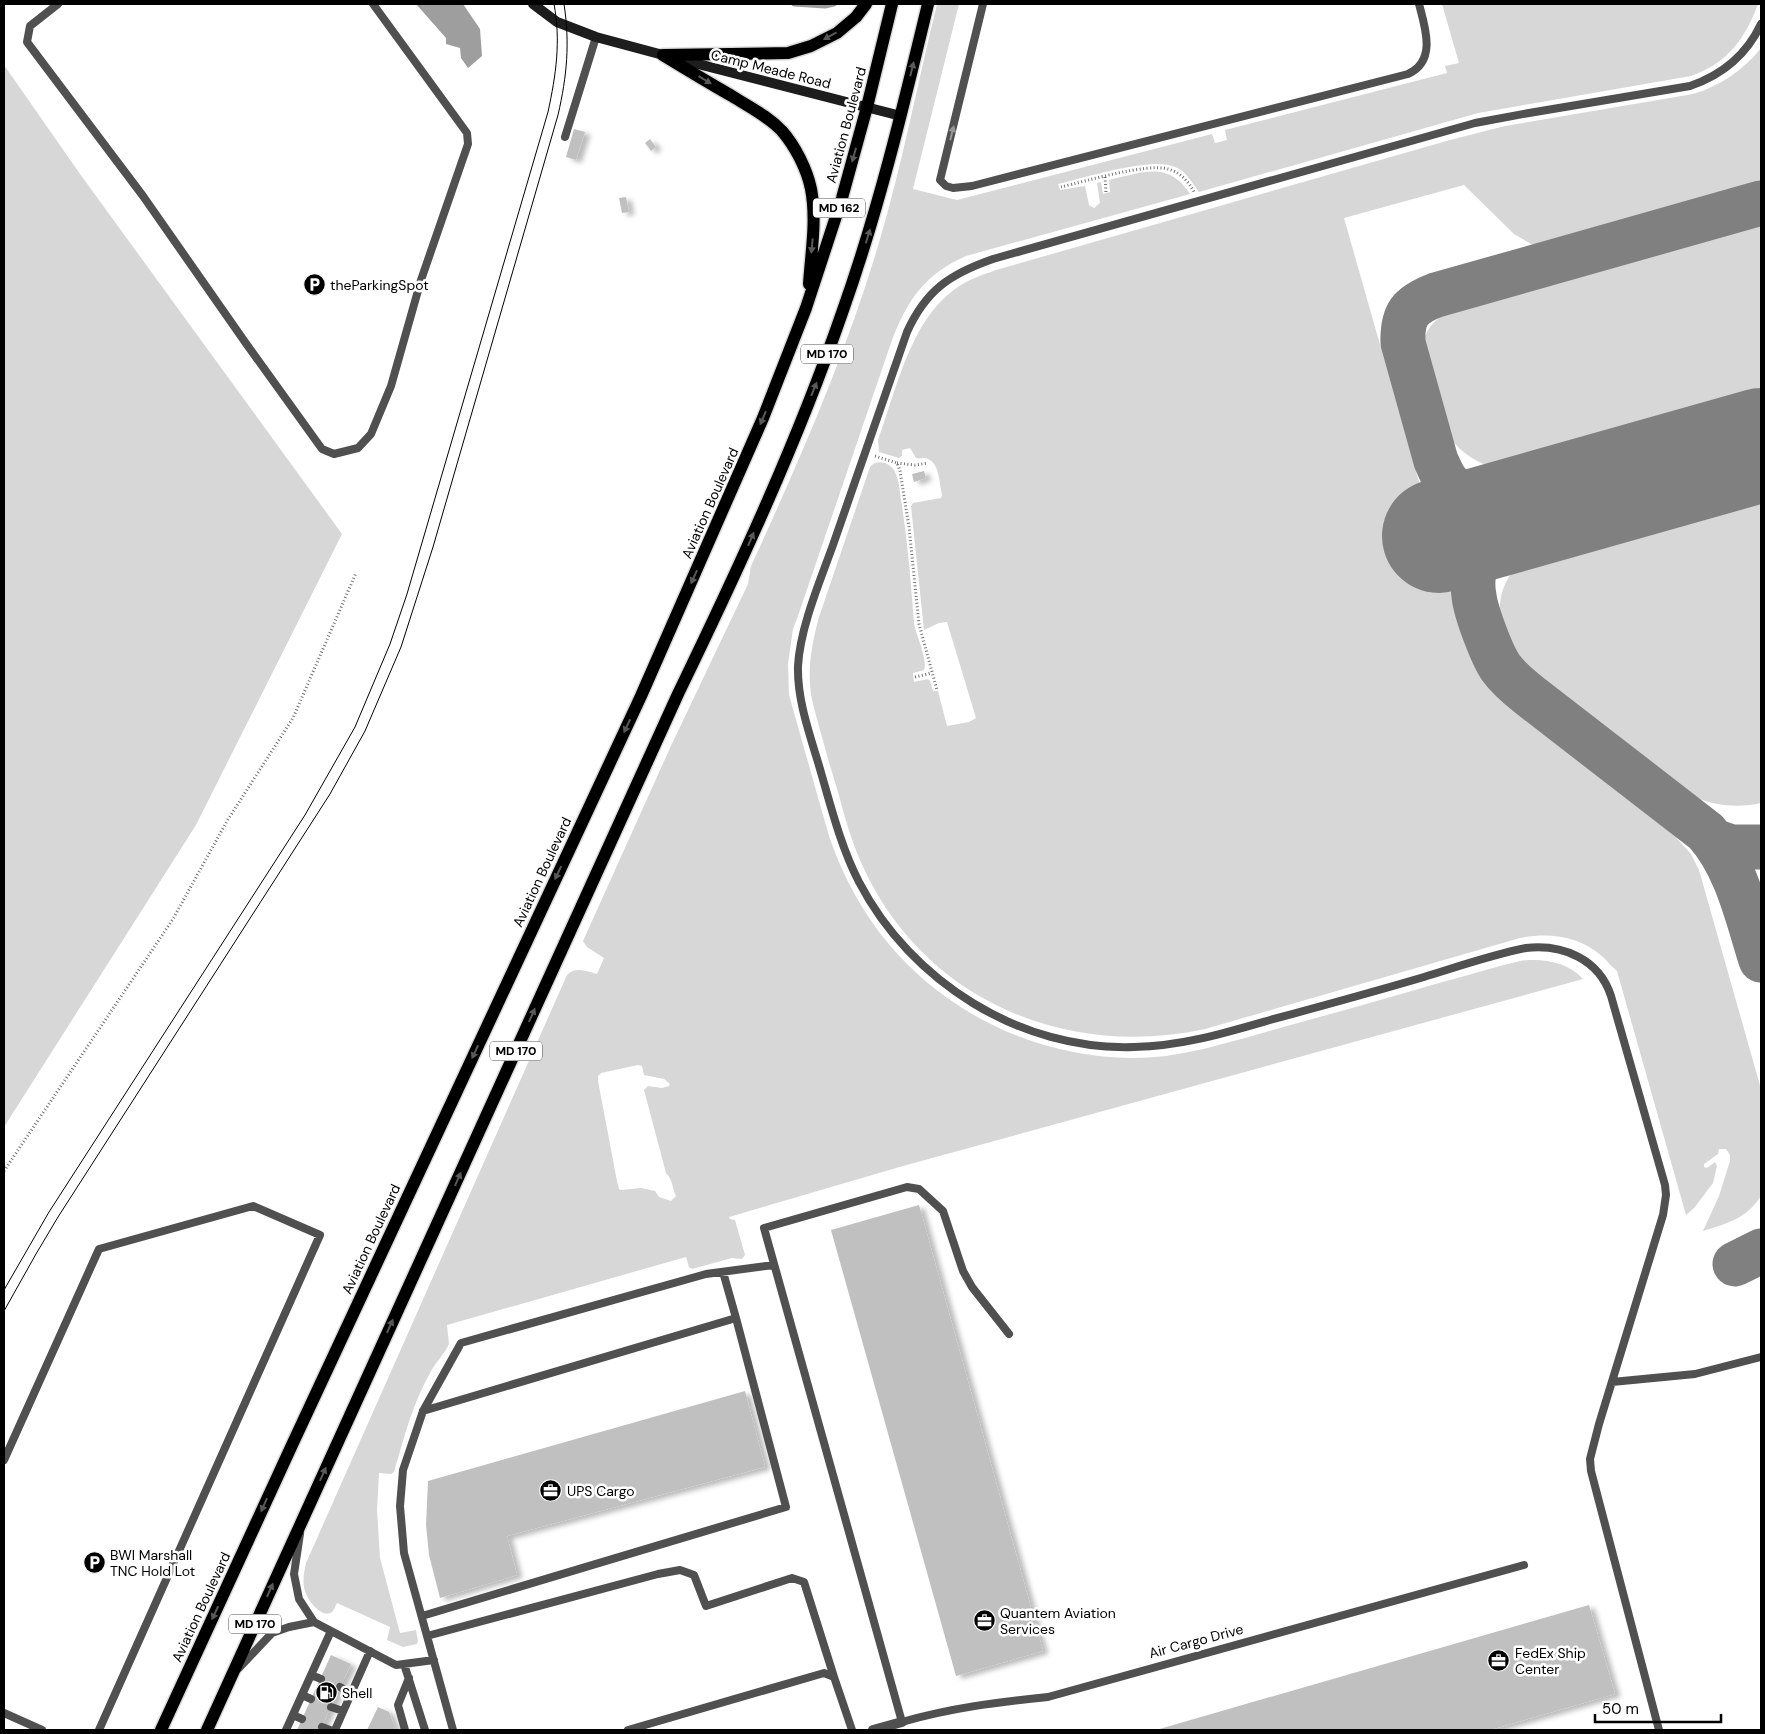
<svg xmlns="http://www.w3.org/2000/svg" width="1765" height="1734" font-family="'DM Sans',sans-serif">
<defs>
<filter id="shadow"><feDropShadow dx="5.5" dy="3" stdDeviation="2.5" flood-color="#0004"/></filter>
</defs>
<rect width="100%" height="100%" fill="#fff"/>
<path fill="#d7d7d7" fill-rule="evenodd" d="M937 4H959L913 189 957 200 1212 134 1215 143 1227 140 1225 130 1447 73 1445 66 1459 63 1442 4H1758C1745 39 1728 63 1691 76L1478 113 1199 192C1192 183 1186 171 1175 167 1152 156 1084 178 1058 184L1060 190 1085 186 1089 205 1094 208 1100 203 1097 183 1101 182 1103 194 1110 192 1109 180C1142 173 1168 160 1190 194L966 256C925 274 908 299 892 340L799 613 793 629 788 664 789 695 829 836C851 901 890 957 946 997 1008 1042 1089 1065 1166 1056 1207 1050 1248 1037 1287 1026 1338 1012 1388 998 1439 983 1466 976 1493 967 1520 961 1542 958 1568 962 1583 979L903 1166 729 1217 730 1219 735 1220 745 1255 742 1259 732 1258 692 1269 689 1267 686 1257 447 1325 449 1344C444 1355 435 1363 430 1373 412 1405 404 1438 394 1472L391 1474 379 1473 377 1510 380 1558 400 1633 416 1630 418 1641 417 1644 403 1647 387 1640 390 1627 337 1603C335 1606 334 1612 330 1613 320 1617 307 1599 305 1591 302 1582 304 1572 306 1563L567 975C575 966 587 971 597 974L604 958 587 947 583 941 670 748 748 584 751 566C799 462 845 356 878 246 902 166 917 85 937 4ZM638 1065 642 1066 644 1075 664 1079 670 1084 669 1086 662 1088 648 1086 644 1090 666 1173C673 1180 672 1188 676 1196L671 1201 659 1197 655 1191 641 1188 621 1190 619 1189 617 1181 598 1081V1076L601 1073Z
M1761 48V182L1544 244H1531L1514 234 1464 185 1344 218 1465 644C1474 667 1488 687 1506 705L1671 832 1691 854 1699 870 1761 1089V1196C1746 1219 1728 1223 1703 1231L1719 1196 1730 1161V1155L1726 1149H1719L1718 1154 1704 1164V1167L1707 1168 1715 1162 1717 1166 1713 1183 1695 1207 1686 1215 1617 971C1612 967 1608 962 1603 957 1580 936 1549 932 1520 938L1205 1029C1067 1059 927 1001 865 871 853 846 845 819 838 792 829 763 821 734 813 704 806 675 811 646 819 617L870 467C877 458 891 463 895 472 900 482 900 496 902 506 908 545 911 584 914 623 916 636 928 659 924 670L913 673 914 682 928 679 930 681 933 691H938L947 726 969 722 976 718 947 622 939 623 924 630 911 506 913 503 941 498 942 495C939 482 940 460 924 458 921 458 919 459 916 458L910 448 902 450V456L899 458 879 452 878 440C896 391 910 321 955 289 967 280 982 275 996 270L1450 140 1505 126 1693 94C1720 86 1744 70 1761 48Z
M4 65 80 174 342 534 196 825 4 1127Z
M1761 225V404L1522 470C1498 471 1477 465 1459 448 1456 445 1452 441 1450 436 1440 421 1421 358 1424 341 1427 327 1436 319 1447 313Z
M1761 484V803C1740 808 1714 806 1695 797L1525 669C1495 634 1487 589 1527 557 1536 550 1545 546 1554 542Z"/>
<path fill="#9e9e9e" d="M416 4H463L480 29 482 56 468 68 461 58 460 48 446 44V38Z"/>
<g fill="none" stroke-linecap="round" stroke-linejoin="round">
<path stroke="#9e9e9e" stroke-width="5" d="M794 4 825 6 834 4"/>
<path stroke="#808080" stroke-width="45" d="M1511 516C1487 511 1459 500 1445 479 1441 473 1439 467 1436 461L1403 343C1402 314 1410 305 1436 295L1761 203
M1511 516C1497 529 1483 543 1476 562 1473 572 1472 585 1474 596 1476 613 1492 655 1501 668 1509 679 1519 687 1529 695L1706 832C1737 867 1747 916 1761 960
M1714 841 1731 847H1761
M1735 1264 1761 1251"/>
<path stroke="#808080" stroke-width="114" d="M1439 536 1761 445"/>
</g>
<path fill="#c0c0c0" filter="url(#shadow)" d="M574 129 585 132 576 160 566 157Z
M650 139 656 147 651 151 645 143Z
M626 197 629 212 622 213 619 198Z
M924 471 926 478 914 482 912 474Z
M919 1205 1043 1651 956 1676 831 1230Z
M745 1391 765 1467 507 1536 517 1575 440 1598 429 1555 426 1525 428 1481Z
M1589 1605 1615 1694 1490 1730H1156Z
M331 1655 351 1664 320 1730H297Z
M378 1707 389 1712 396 1730H367Z"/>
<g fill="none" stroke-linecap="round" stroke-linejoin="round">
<defs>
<path id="primary" d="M663 55C686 69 709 83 732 96 749 107 768 116 782 131 795 146 807 169 811 189 817 220 811 253 809 284
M663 55 788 53 811 46 837 33 856 17 866 4
M161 1730 292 1445 641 696 763 418 806 308 842 198 867 107 892 4
M207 1730 678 694C738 570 797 443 842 313 878 212 903 108 928 4"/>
</defs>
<use href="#primary" stroke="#dbdbdb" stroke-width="15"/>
<path stroke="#727272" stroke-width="3" stroke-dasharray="1 2.5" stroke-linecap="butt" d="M1105 177 1106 193
M1061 187C1086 181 1146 163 1168 169 1180 172 1189 182 1194 192
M875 456 897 463 900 471 909 527 919 624 937 690
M897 463 915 465 928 463
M915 677 932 673
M4 1171 173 919 227 821 293 718 356 573"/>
<path stroke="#505050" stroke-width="8" d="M58 4 30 26 27 42 143 196 245 342 322 449 334 454 358 448 371 434 391 386 421 280 468 144 467 133 373 4
M983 4 940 180 946 186 953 188 972 186 1408 74C1437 61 1425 27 1419 4
M565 137 596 37
M1009 1334 972 1287 963 1271 943 1211 919 1189 907 1187 764 1228 902 1722C950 1708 998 1702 1048 1697L1524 1565
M1612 1382 1695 1374 1761 1357
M423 1411 736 1318 723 1272
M4 1460 99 1249 253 1206 320 1235 99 1730
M422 1616 786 1507 736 1318
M314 1622 396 1665 434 1660
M427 1636 658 1574 680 1570 694 1575 706 1606 792 1578 804 1582 834 1677
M404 1664 425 1730
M239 1668 272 1633 289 1627 314 1622 299 1599 294 1574 300 1534
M311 1675 321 1679
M340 1687 351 1693
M302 1695 311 1699
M331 1707 343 1711
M4 1713 42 1730
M293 1715 302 1719
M322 1727 330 1730
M286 1730 331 1631
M335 1730 370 1651
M405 1730 398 1705 409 1678
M453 1730 404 1553 400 1506 403 1470 423 1411 461 1343 706 1274 774 1265
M628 1730 824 1673 834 1677 852 1730
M1659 1730 1591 1471 1590 1459 1599 1424 1663 1215 1666 1195 1665 1185 1611 996C1599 959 1563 944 1526 948 1491 955 1457 967 1424 977 1373 992 1322 1006 1270 1020 1225 1033 1182 1046 1134 1047 1021 1051 911 982 859 882 842 849 832 811 822 776 812 740 797 703 798 666 800 628 820 581 833 545 857 474 882 403 907 332 926 290 950 274 993 259L1475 123 1529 113 1690 86C1722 75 1747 54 1761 24"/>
<path stroke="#505050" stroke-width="10" d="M873 1730 902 1722"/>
<path stroke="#1d1d1d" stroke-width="10" d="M533 4 557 22 596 37 663 55 901 116"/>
<use href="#primary" stroke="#000" stroke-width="12"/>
<path stroke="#000" stroke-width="1" d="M4 1290 49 1212 305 815 355 727 390 644 407 594 548 112C556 75 561 41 554 4
M4 1311 36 1254 58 1217 330 794 365 731 401 647 433 547 558 115C567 76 570 43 564 4"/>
</g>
<defs><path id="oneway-solid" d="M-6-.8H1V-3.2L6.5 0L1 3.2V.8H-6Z" transform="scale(1.25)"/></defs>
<g fill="#595959">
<use href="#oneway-solid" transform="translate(830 36) rotate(151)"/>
<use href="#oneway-solid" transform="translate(912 69) rotate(-76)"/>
<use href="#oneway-solid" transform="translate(705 80) rotate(31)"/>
<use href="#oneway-solid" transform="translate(854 155) rotate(106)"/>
<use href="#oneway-solid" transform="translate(868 236) rotate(-73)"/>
<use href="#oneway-solid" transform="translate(812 246) rotate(95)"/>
<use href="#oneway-solid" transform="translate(814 389) rotate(-68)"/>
<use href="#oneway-solid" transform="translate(763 418) rotate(113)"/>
<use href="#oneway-solid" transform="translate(751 539) rotate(-67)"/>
<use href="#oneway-solid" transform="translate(694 577) rotate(114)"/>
<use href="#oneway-solid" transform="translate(627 726) rotate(115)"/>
<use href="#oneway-solid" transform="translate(558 873) rotate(115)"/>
<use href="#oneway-solid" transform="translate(532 1015) rotate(-66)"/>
<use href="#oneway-solid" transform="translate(475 1052) rotate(115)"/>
<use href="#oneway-solid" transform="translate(458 1179) rotate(-66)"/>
<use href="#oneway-solid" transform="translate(390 1326) rotate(-66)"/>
<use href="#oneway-solid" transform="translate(323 1474) rotate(-66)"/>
<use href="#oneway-solid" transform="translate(264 1505) rotate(114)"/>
<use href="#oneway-solid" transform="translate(270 1590) rotate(-66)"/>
<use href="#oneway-solid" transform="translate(215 1613) rotate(115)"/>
</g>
<use fill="#969696" href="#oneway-solid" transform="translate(952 133) rotate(-76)"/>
<defs>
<symbol id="parking-disc" viewBox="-11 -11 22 22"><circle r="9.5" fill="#000" stroke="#fff"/><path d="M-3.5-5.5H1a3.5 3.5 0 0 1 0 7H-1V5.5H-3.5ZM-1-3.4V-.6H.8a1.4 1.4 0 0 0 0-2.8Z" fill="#fff"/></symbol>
<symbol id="office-disc" viewBox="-11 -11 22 22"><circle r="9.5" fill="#000" stroke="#fff"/><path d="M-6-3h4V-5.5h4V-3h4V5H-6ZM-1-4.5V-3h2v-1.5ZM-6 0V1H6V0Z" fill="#fff"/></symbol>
<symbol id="fuel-disc" viewBox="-11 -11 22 22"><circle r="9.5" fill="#000" stroke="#fff"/><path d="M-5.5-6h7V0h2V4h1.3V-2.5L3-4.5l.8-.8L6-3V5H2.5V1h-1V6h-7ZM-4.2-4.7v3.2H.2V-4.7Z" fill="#fff"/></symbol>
</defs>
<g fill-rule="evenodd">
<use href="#parking-disc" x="302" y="272" width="25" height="25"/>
<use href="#office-disc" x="538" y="1478" width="25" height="25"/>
<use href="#parking-disc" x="82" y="1550" width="25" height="25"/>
<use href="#office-disc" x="972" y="1608" width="25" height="25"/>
<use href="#office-disc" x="1486" y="1648" width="25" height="25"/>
<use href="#fuel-disc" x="314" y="1680" width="25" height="25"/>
</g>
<g text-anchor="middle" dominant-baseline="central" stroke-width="5" stroke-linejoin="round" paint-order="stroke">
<g fill="#fff" stroke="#4c4c4c" stroke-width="1">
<rect x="813" y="198.5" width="52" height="19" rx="4"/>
<rect x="801" y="344.5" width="52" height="19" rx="4"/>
<rect x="490" y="1041.5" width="52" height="19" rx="4"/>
<rect x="229" y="1614.5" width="52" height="19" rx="4"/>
</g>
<g font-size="12" font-weight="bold" fill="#000">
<text x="839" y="208">MD 162</text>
<text x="827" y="354">MD 170</text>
<text x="516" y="1051">MD 170</text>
<text x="255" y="1624">MD 170</text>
</g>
<g font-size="14" fill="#000" stroke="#fff">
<text transform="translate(771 69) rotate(14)">Camp Meade Road</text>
<text transform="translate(846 125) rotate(-75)">Aviation Boulevard</text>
<text transform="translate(710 503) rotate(-66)">Aviation Boulevard</text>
<text transform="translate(542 872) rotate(-65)">Aviation Boulevard</text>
<text transform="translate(371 1239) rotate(-65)">Aviation Boulevard</text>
<text transform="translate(201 1607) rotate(-65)">Aviation Boulevard</text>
<text transform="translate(1196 1641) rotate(-15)">Air Cargo Drive</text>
</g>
<g font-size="14" fill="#000" stroke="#fff" text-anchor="start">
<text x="330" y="285">theParkingSpot</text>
<text x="567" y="1491">UPS Cargo</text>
<text x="110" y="1555">BWI Marshall<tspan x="110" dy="16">TNC Hold Lot</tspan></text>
<text x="1000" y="1613">Quantem Aviation<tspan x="1000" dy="16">Services</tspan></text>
<text x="1515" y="1653">FedEx Ship<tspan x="1515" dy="16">Center</tspan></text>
<text x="342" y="1693">Shell</text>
</g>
</g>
<rect width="1765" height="1734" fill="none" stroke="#000000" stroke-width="10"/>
<path d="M1595 1714v8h126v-8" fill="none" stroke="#000000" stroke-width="2.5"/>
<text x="1602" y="1714" font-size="15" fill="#000000" stroke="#ffffff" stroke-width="4" paint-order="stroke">50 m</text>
</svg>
